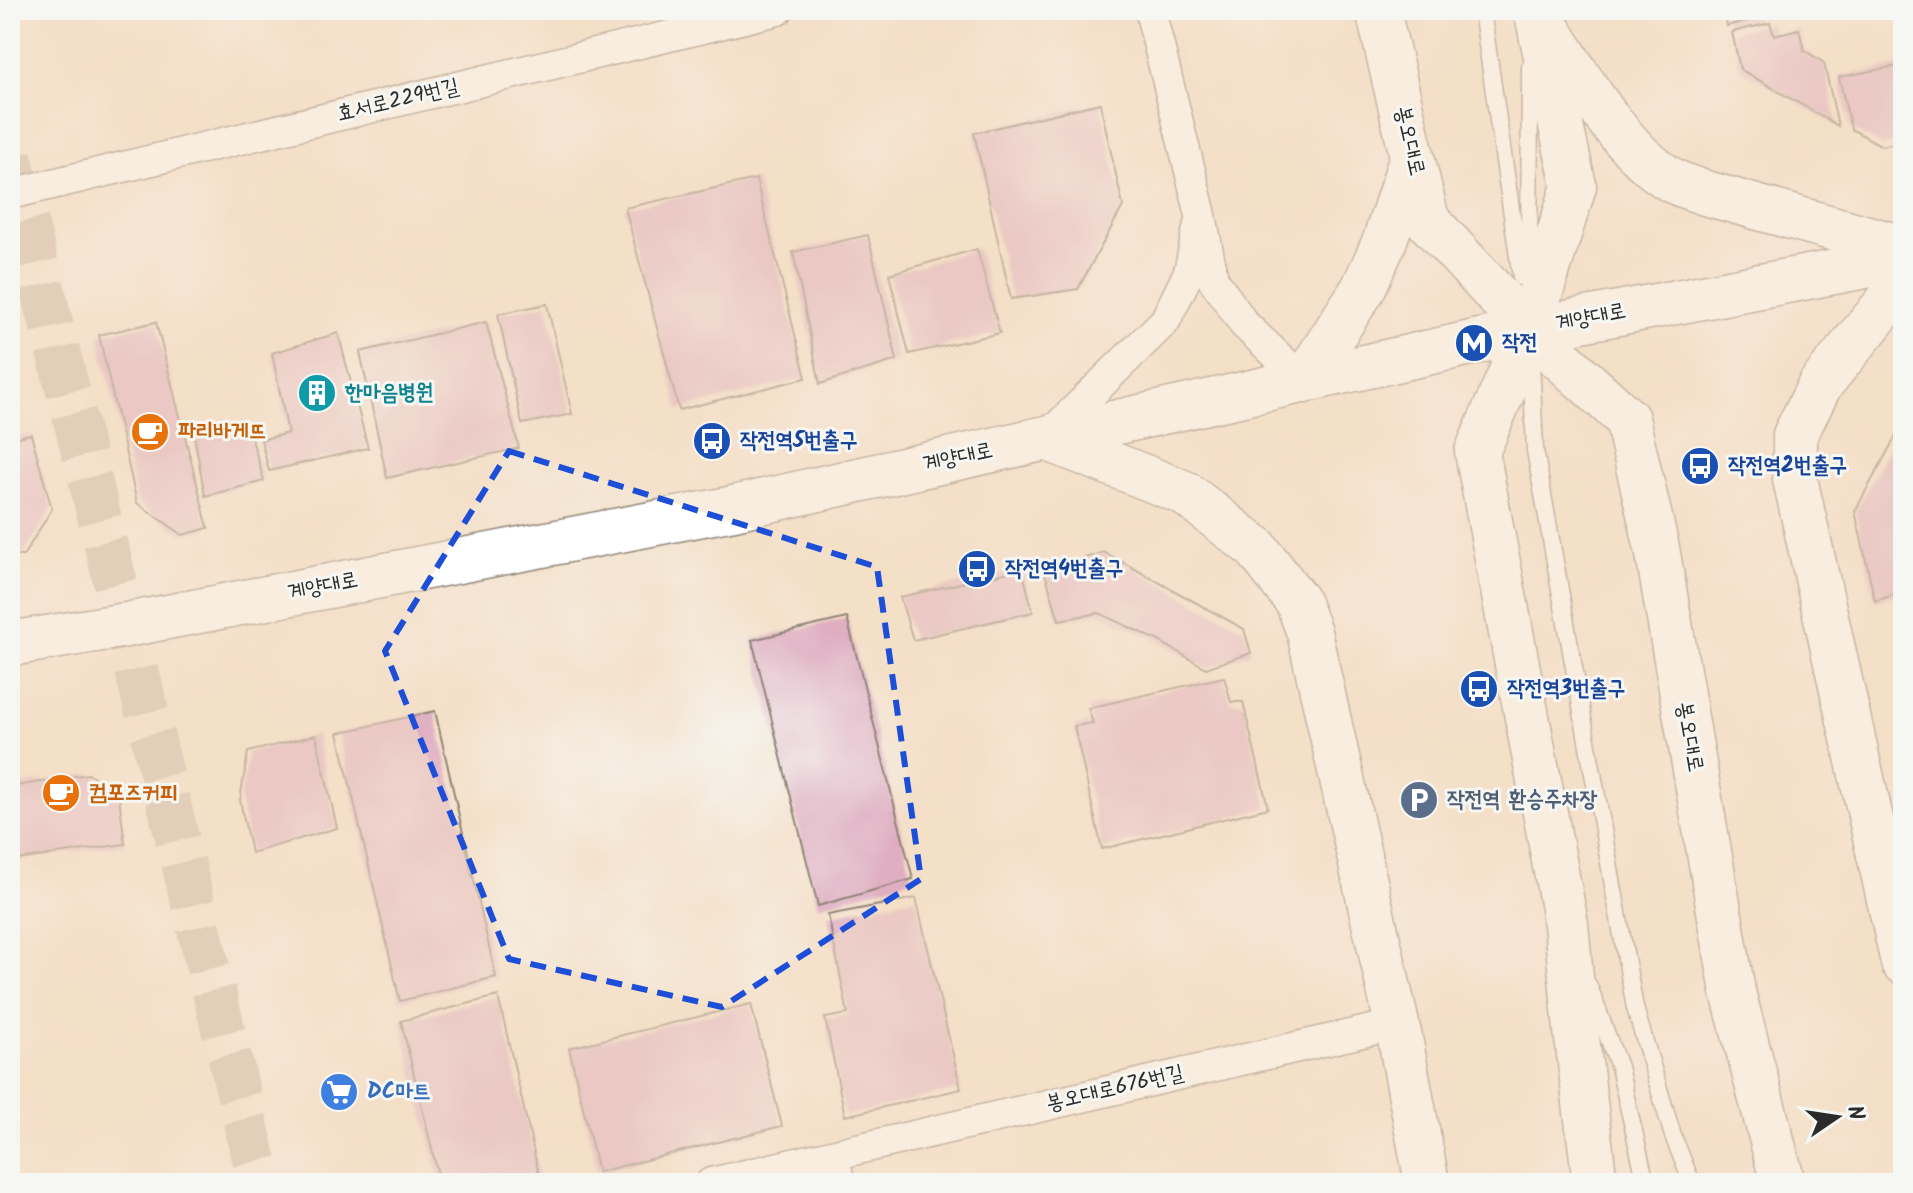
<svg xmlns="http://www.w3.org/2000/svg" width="1913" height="1193" font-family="Kalam,'Poor Story',sans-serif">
<rect width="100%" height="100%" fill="#f6f6f2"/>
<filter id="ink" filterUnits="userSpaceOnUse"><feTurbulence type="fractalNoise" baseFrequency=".0125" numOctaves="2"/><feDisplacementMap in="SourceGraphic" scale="16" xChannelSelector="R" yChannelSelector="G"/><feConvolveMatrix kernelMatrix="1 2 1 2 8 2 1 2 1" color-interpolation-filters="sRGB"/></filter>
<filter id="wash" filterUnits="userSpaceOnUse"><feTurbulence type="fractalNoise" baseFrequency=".006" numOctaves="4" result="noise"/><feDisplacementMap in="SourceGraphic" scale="32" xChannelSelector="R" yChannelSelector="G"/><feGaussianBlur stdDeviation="1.8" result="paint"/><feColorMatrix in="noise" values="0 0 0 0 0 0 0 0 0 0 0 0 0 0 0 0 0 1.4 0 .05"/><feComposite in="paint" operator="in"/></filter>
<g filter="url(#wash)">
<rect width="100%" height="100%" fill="#f4dfc7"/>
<g id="blocks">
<path fill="#dfaec1" d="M1724 10H1786V11L1727 26Z
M1770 23 1774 35 1799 29 1804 50 1824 63 1838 126 1740 69 1732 32Z
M1903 65V141L1882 146 1851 129 1839 77Z
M1100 103 1123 206 1078 289 1011 299 974 133Z
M756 179 806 378 679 410 625 208Z
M868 235 897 360 820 384 793 252Z
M977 249 1000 333 909 354 889 274Z
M547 304 572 414 522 424 498 314Z
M156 322 208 528 183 535 137 503 99 335Z
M486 322 519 448 387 478 360 352Z
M338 333 368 448 269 471 261 440 288 433 272 353Z
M247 422 264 481 205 496 194 435Z
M1903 423V592L1875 601 1855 511Z
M31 434 52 509 23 556H10V439Z
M1104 552 1244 629 1251 653 1206 668 1157 640 1099 613 1059 620 1044 570Z
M1022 569 1033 612 913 640 900 597Z
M847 618 913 879 818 906 752 640Z
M1224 677 1231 702H1243L1268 808 1102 849 1074 726 1093 723 1088 708Z
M435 711 496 977 400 1001 338 733Z
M316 735 337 828 251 853 240 800 248 752Z
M88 774 118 789 125 844 10 861V787Z
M916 898 961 1089 845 1116 825 1018 848 1014 828 915Z
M498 996 541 1183H440L401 1021Z
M751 1004 782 1126 598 1172 569 1048Z"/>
</g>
</g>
<g filter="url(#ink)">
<use href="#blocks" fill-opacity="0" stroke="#908579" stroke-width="2"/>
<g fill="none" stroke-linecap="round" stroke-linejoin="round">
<path stroke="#ccbba8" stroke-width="44" stroke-dasharray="44 22" stroke-linecap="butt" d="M10 157 126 625 260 1183"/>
<defs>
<path id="lane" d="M1482 10 1521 277
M1529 276 1530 67
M1531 359 1535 450 1635 1008 1673 1136 1692 1183
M1589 986 1619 1067 1646 1183"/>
<path id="street" d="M1150 10 1201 215 1213 279 1244 324 1304 381
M19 192 778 10
M1047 437 1165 321 1189 272 1198 229
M833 1155 840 1183
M711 1183 1397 1024"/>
<path id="secondary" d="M1378 10 1427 220 1529 330 1477 452 1566 924 1576 1030 1595 1183
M1536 10 1574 186 1529 330 1627 419 1657 548 1733 992 1783 1183
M1550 32C1581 80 1623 153 1673 181 1682 185 1693 189 1702 192L1903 248
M1903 283 1820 385 1795 435V479L1903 962
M1304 381 1363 289 1384 243 1412 157
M1046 438 1185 493 1256 548 1297 601 1309 632 1400 1038 1427 1183
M10 644 126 625 729 509 1529 330 1903 259"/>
</defs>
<use href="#lane" stroke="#908579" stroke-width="19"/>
<use href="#street" stroke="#908579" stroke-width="33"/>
<use href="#secondary" stroke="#908579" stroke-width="47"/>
<use href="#lane" stroke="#fff" stroke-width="16"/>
<use href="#street" stroke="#fff" stroke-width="30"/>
<use href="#secondary" stroke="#fff" stroke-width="44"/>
</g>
</g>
<path d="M0 0H1913V1193H0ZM509 451 877 567 921 879 722 1007 509 959 385 651Z" fill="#f4dfc7" fill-opacity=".55" fill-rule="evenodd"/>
<path fill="none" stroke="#1d4ed8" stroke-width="6" stroke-dasharray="16 10" stroke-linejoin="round" d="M509 451 877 567 921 879 722 1007 509 959 385 651Z"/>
<defs>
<symbol id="metro-disc" viewBox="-11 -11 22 22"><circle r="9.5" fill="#1a4fb4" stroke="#f6f6f2"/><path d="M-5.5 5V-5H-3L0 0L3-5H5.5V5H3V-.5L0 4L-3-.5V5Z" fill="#fff"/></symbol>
<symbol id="building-disc" viewBox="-11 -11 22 22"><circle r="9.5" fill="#0f9aa8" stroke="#f6f6f2"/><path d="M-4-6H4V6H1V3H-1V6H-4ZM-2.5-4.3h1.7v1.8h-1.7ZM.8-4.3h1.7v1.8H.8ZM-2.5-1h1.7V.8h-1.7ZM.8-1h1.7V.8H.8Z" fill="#fff"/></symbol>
<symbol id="cafe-disc" viewBox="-11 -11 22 22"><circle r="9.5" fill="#e8710a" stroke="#f6f6f2"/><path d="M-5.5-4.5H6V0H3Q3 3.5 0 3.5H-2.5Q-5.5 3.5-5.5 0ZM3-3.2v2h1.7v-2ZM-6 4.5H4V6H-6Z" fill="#fff"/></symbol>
<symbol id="bus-disc" viewBox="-11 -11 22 22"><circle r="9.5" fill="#1a4fb4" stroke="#f6f6f2"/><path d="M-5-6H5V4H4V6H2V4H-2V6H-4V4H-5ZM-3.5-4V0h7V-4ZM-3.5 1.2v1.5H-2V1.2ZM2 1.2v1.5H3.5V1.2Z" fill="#fff"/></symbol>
<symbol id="parking-disc" viewBox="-11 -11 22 22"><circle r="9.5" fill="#5c6f8a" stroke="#f6f6f2"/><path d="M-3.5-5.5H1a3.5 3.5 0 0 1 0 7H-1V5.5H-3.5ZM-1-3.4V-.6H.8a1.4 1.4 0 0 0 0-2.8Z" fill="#fff"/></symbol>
<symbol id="supermarket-disc" viewBox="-11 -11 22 22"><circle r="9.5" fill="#3f7fe0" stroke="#f6f6f2"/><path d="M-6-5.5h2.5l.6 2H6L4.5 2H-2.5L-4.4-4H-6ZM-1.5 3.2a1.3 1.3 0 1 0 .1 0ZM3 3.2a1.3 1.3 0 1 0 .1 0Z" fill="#fff"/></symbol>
</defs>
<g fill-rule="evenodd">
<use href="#metro-disc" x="1452" y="321" width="44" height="44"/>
<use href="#building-disc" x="295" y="371" width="44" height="44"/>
<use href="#cafe-disc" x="128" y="410" width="44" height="44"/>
<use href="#bus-disc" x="690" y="419" width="44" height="44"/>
<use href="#bus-disc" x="1678" y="444" width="44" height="44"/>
<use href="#bus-disc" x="955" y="547" width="44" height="44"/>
<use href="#bus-disc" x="1457" y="667" width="44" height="44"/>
<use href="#cafe-disc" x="39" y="771" width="44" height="44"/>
<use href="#parking-disc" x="1397" y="778" width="44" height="44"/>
<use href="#supermarket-disc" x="317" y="1070" width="44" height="44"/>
</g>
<g text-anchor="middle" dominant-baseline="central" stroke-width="6" stroke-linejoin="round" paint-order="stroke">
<g font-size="22" fill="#2b2b2b" stroke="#f6f6f2">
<text transform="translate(398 101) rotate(-13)">효서로229번길</text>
<text transform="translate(1409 141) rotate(77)">봉오대로</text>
<text transform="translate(1591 318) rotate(-11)">계양대로</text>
<text transform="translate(958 458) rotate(-12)">계양대로</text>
<text transform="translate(323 587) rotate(-11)">계양대로</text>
<text transform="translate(1689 737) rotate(80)">봉오대로</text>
<text transform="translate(1115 1089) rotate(-13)">봉오대로676번길</text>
</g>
<g font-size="22" font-weight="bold" fill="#164399" stroke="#f6f6f2" text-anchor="start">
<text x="1502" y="343">작전</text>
<text x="740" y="441">작전역5번출구</text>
<text x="1728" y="466">작전역2번출구</text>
<text x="1005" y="569">작전역4번출구</text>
<text x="1507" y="689">작전역3번출구</text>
</g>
<g font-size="22" font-weight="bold" fill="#0d838f" stroke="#f6f6f2" text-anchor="start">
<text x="345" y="393">한마음병원</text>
</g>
<g font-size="22" font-weight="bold" fill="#c56008" stroke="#f6f6f2" text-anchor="start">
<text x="178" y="432">파리바게뜨</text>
<text x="89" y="793">컴포즈커피</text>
</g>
<g font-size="22" font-weight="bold" fill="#4e5e75" stroke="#f6f6f2" text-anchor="start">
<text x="1447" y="800">작전역 환승주차장</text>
</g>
<g font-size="22" font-weight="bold" fill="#366cbe" stroke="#f6f6f2" text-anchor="start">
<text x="367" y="1092">DC마트</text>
</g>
</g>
<rect width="1913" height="1193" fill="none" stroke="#f6f6f2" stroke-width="40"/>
<g transform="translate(1837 1117) rotate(77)" stroke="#f6f6f2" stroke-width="6" paint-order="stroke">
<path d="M0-6L14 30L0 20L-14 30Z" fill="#2b2b2b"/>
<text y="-12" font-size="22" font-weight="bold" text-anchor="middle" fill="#2b2b2b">N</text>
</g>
</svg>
